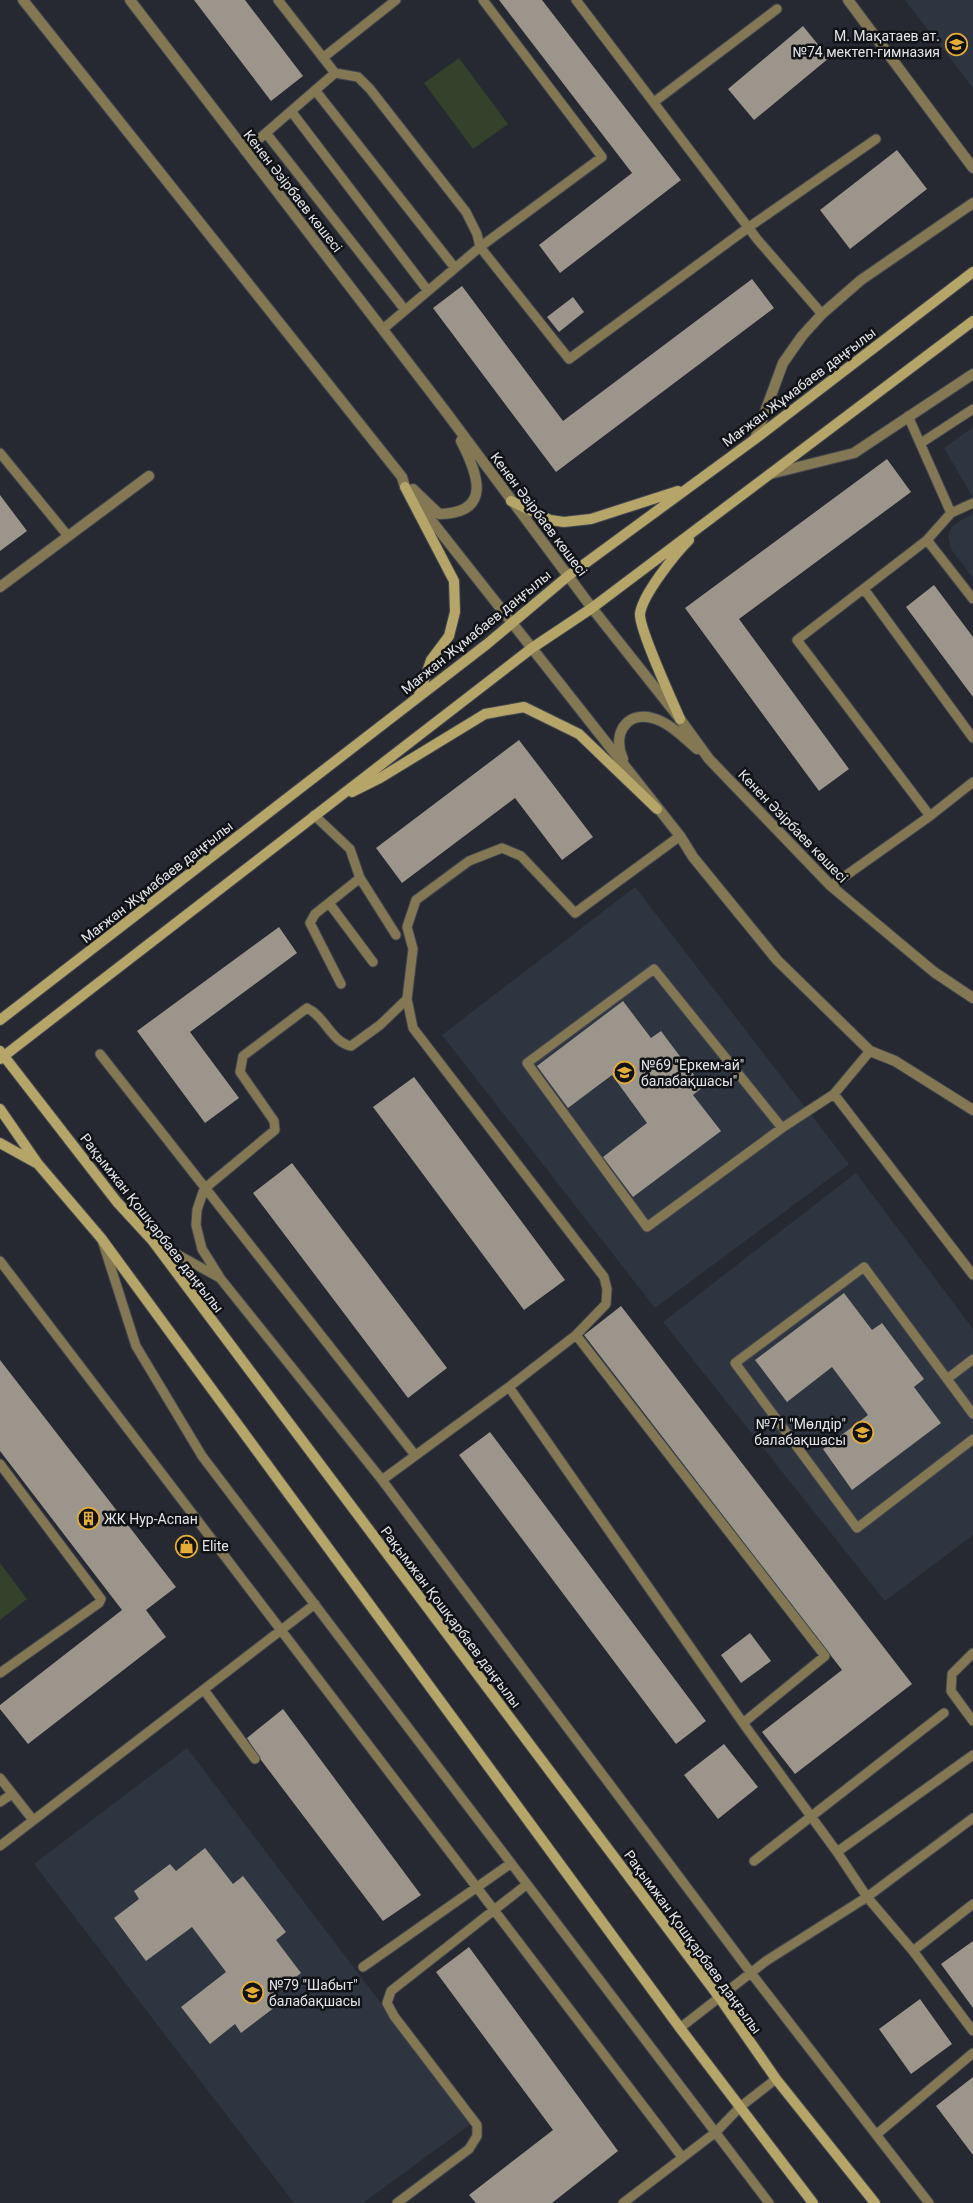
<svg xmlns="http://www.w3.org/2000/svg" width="973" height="2203" font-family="Roboto,sans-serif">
<rect width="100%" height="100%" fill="#262931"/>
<path fill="#2e3540" d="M905 0H973V88Z
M973 427V498L944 448Z
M973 513V578L951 549 948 536 952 526Z
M635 887 849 1164 655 1308 442 1035Z
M856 1173 973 1329V1535L885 1601 663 1322Z
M187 1748 472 2123 363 2203H294L34 1864Z"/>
<path fill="#34412b" d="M459 58 508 124 473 149 424 83Z
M0 1563 27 1599 0 1620Z"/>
<path fill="#9b958c" d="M194 0H245L303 76 271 101Z
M499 0H542L681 180 560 273 539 245 632 173Z
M803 26 829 58 754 120 728 89Z
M897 150 927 189 850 249 820 210Z
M752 279 774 308 556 472 433 308 462 286 563 421Z
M573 297 584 312 559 332 547 317Z
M887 459 911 492 739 619 849 769 819 791 685 608Z
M0 495 27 531 0 551Z
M934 585 973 637V697L906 607Z
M519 740 593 837 562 860 515 798 402 883 376 848Z
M279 927 297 953 190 1032 239 1098 205 1123 137 1031Z
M623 1001 651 1038 661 1031 703 1087 693 1095 721 1131 633 1197 603 1157 647 1123 612 1075 568 1108 537 1066Z
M414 1077 565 1280 524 1310 373 1107Z
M292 1163 447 1368 408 1398 253 1193Z
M844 1293 872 1330 882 1323 924 1379 914 1387 941 1423 852 1490 823 1449 868 1415 832 1367 787 1402 755 1360Z
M621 1306 912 1684 795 1774 762 1732 842 1670 584 1335Z
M0 1360 176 1587 146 1610 166 1637 28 1744 0 1709V1705L122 1610 0 1451Z
M490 1432 706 1721 676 1744 459 1455Z
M750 1633 771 1661 741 1683 721 1655Z
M283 1709 421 1895 383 1921 261 1760 247 1738Z
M724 1744 758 1787 718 1819 684 1775Z
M205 1848 233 1884 243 1876 286 1932 276 1940 301 1973 272 1996 279 2004 241 2033 235 2024 210 2044 181 2007 226 1972 192 1927 146 1961 114 1918 139 1899 134 1891 170 1864 176 1871Z
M973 1941V2008L941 1964Z
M469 1947 618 2151 552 2203H476L469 2195 553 2130 436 1972Z
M920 1999 952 2044 911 2074 879 2029Z
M973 2077V2155L936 2106Z"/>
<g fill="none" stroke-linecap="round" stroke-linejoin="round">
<defs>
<path id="service" d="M278 0 335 73
M483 0 602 157 480 247 569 359 749 227 876 139
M576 0 757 239 822 314
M324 57 396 0
M315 90 455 268
M654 102 777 9
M291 111 428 291
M266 133 405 310
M245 151 335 73 358 77 370 89 466 212 477 234 480 247 383 329
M908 416 951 513 927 540 973 599
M921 443 973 409
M0 453 68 536
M951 513 973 503
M927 540 797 640 930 816 973 782
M864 589 973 738
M314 815 350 849 360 878 396 935
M831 886 930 816
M329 903 373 962
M341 984 310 923 315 914 360 878
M100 1054 415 1455
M834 1094 973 1275
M782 1128 654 969 527 1063 647 1227 782 1128 834 1094 870 1051
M153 1241 220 1278 382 1480 751 1973 929 2203
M103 1243 136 1346 202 1456 769 2203
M0 1261 682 2157
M219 1276 202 1249 196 1225 197 1210 204 1189 275 1130 274 1121 240 1072 243 1056 307 1008C325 1016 331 1042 351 1046L380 1025 407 999
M576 1335 606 1304 607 1289 604 1277 413 1028 407 999 413 949 407 927 416 900 469 861 502 848 521 856 575 913 680 836
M947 1379 973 1359
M509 1387 576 1335 825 1656 743 1723
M973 1414 864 1267 735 1363 857 1528 973 1439
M0 1464 101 1599 99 1603 0 1673
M382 1480 509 1387 743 1723 837 1852 867 1897 913 1951 973 2031
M973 1653 952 1674 951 1691 973 1721
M204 1690 255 1759
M0 1778 33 1820
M0 1802 12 1794
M0 1846 315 1604
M837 1852 973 1755
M754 1861 944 1713
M913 1951 973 1904
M363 1967 510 1864
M680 2028 766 1961 867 1897 973 1818
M877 2134 973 2053
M397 2203 469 2149 477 2136V2125L394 2016 387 2003 391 1991 526 1885
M623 2203 716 2132 740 2107 776 2079"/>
<path id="minor" d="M848 0 973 168
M755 439 783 363 802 336 822 314 861 280 973 203
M770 474 854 453 973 374
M0 587 149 476"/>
<path id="tertiary" d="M23 0 402 477 405 487 680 836 693 857 777 960 870 1051 895 1061 973 1110
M130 0 443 408 592 608 680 719 709 759 831 886 934 972 973 998
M413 489 439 514C493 513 478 474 461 441
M623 759C612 736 625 711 652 718 669 722 683 737 697 749"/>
<path id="secondary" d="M405 487 454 581 455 612 449 636 431 660 419 695
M511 501 550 520 564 522 591 519 678 491
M680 719C672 700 639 629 640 614 642 595 676 553 689 540
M352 792 380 778 485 714 524 707 579 734 657 809
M0 1020 487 644 568 576 755 439 973 272
M0 1051 117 1202 152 1240 719 1997 776 2079 875 2203
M0 1059 532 648 592 608 973 321
M0 1109 38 1164 101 1238 680 2028 813 2203
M0 1143 36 1163"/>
</defs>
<use href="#service" stroke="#44474f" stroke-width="11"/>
<use href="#minor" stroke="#44474f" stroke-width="12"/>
<use href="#tertiary" stroke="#44474f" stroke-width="12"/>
<use href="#secondary" stroke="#44474f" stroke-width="12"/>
<use href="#service" stroke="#837853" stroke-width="9"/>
<use href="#minor" stroke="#837853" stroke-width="10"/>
<use href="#tertiary" stroke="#837853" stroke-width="10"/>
<use href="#secondary" stroke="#b6a569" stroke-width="10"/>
</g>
<defs>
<symbol id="school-ring" viewBox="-11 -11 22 22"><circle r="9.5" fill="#101215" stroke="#e5ad36" stroke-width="1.5"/><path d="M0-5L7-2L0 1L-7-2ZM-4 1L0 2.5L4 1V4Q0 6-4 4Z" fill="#e5ad36"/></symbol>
<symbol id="building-ring" viewBox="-11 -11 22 22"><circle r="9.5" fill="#101215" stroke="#e5ad36" stroke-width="1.5"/><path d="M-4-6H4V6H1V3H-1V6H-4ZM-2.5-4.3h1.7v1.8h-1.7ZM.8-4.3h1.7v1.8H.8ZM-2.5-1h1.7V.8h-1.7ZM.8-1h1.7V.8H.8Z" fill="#e5ad36"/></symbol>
<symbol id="shop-ring" viewBox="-11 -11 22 22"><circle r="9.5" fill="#101215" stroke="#e5ad36" stroke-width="1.5"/><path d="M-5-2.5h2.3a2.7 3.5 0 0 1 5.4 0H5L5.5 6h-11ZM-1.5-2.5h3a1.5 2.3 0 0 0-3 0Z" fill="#e5ad36"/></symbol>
</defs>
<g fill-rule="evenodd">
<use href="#school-ring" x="944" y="32" width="25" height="25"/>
<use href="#school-ring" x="612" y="1060" width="25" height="25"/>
<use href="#school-ring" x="850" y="1420" width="25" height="25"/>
<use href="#building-ring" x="76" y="1506" width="25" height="25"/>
<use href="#shop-ring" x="174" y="1534" width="25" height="25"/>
<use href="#school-ring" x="240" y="1980" width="25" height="25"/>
</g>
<g text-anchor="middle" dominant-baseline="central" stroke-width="5" stroke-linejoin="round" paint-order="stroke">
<g font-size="14" fill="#e3e5ea" stroke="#101215" text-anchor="start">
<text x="940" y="36" text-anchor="end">М. Мақатаев ат.<tspan x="940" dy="16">№74 мектеп-гимназия</tspan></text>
<text x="641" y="1065">№69 "Еркем-ай"<tspan x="641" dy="16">балабақшасы"</tspan></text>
<text x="846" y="1424" text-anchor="end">№71 "Мөлдір"<tspan x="846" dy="16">балабақшасы</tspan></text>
<text x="104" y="1519">ЖК Нур-Аспан</text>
<text x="202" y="1546">Elite</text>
<text x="269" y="1985">№79 "Шабыт"<tspan x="269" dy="16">балабақшасы</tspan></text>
</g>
<g font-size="14" fill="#e3e5ea" stroke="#101215">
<text transform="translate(293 191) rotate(52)">Кенен Әзірбаев көшесі</text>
<text transform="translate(799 387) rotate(-37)">Мағжан Жұмабаев даңғылы</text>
<text transform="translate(539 514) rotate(53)">Кенен Әзірбаев көшесі</text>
<text transform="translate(476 632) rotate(-39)">Мағжан Жұмабаев даңғылы</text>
<text transform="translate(793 826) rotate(46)">Кенен Әзірбаев көшесі</text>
<text transform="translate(157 882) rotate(-38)">Мағжан Жұмабаев даңғылы</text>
<text transform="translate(152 1223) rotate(52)">Рақымжан Қошқарбаев даңғылы</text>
<text transform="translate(451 1617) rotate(53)">Рақымжан Қошқарбаев даңғылы</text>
<text transform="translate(693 1942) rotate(54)">Рақымжан Қошқарбаев даңғылы</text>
</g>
</g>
</svg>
